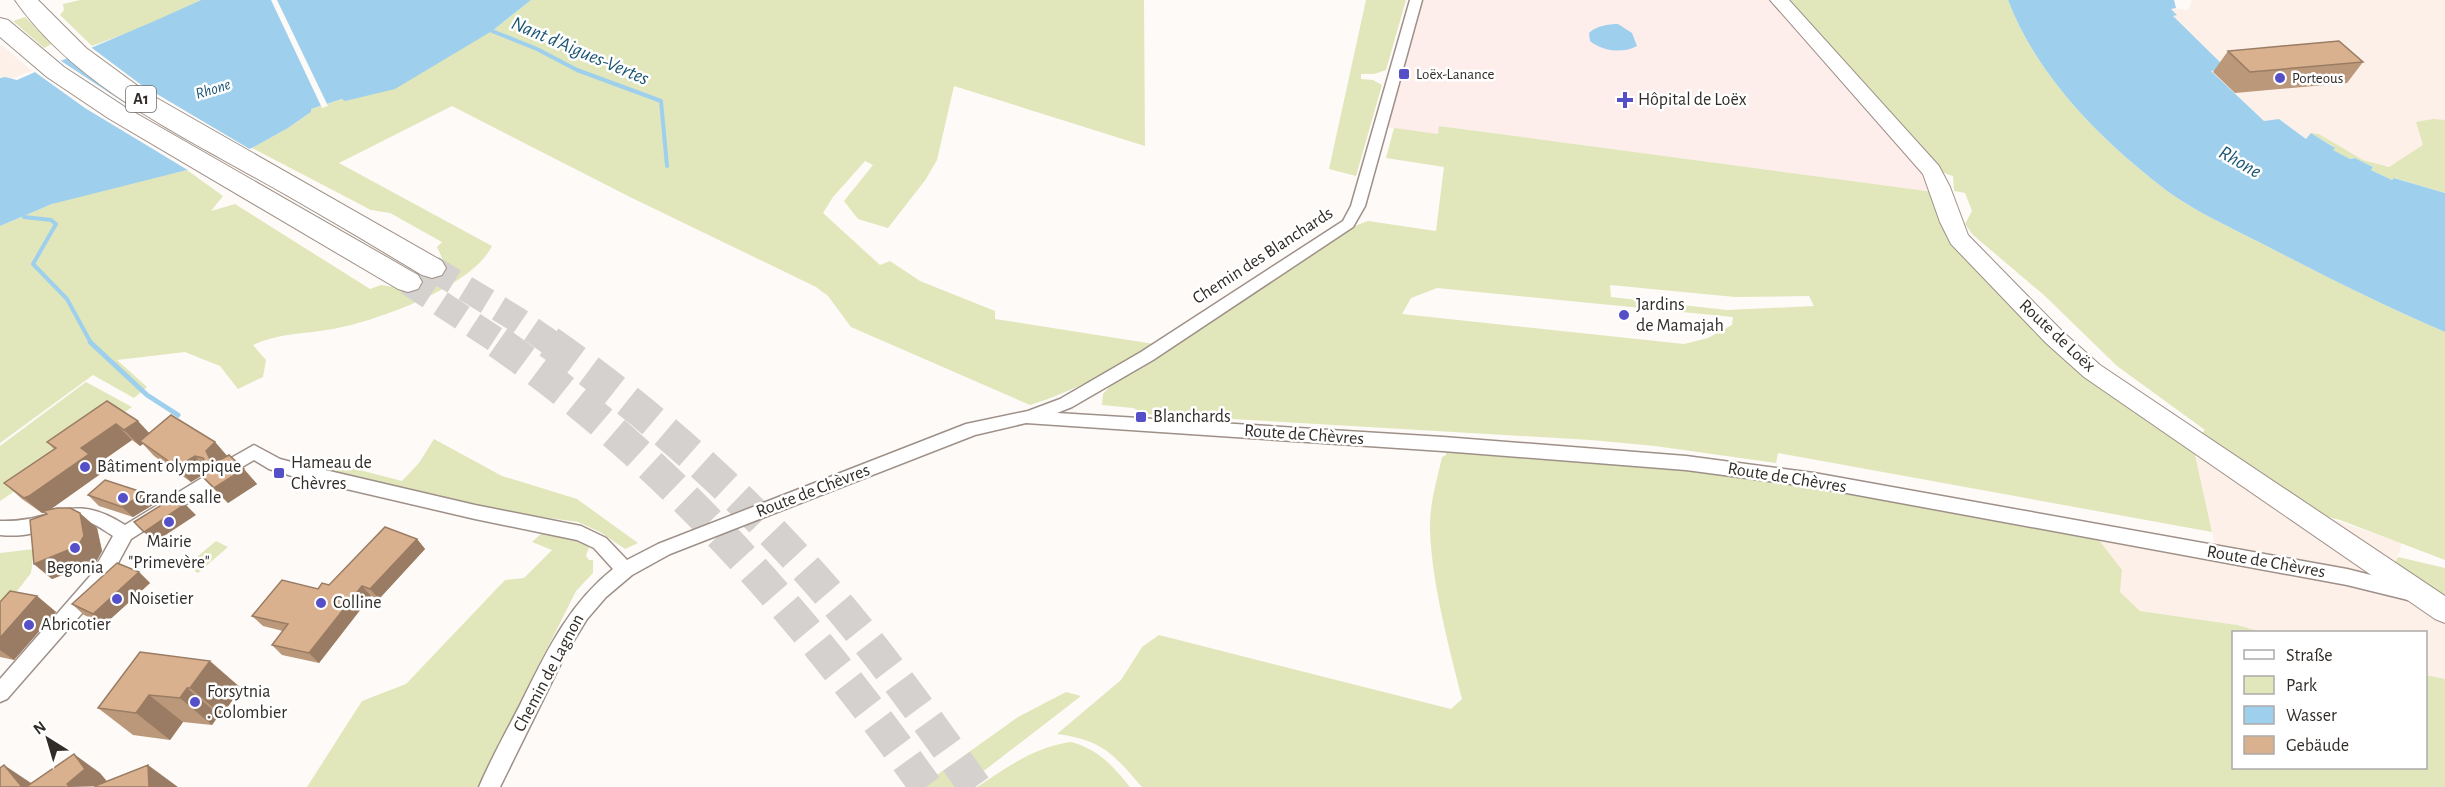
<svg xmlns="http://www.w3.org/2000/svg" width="2445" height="787" font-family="'Alegreya Sans',sans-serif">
<rect width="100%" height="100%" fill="#fdfaf8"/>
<path fill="#fdf0e8" d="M2192 0H2445V182L2363 160 2319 134 2306 139 2279 119 2264 121 2210 70 2226 69 2172 16 2171 8 2188 10Z
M2 45 32 71 10 79 0 77V46Z
M2193 446 2317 514 2401 543 2400 551 2393 565 2445 616V679L2426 675V632H2262L2237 625 2140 611 2120 592 2122 570 2099 540 2219 563Z"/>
<path fill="#fdedeb" d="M1416 0H1774L1930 175 1934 192 1440 126 1438 135 1380 126Z"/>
<path fill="#e1e7ba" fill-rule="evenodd" d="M80 0H201L151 24 92 46 60 15 64 10 63 4Z
M531 0H1144L1145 146 954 86 937 160 926 179 888 228 858 219 844 201 873 165 865 161 833 197 823 213 880 265 890 261 920 281 995 311V319L1154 344C1114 369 1075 391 1030 405L851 327 828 296 816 287 630 197 452 106 339 163 492 246C472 287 376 321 333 329 306 334 278 333 253 345L266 360 263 377 238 389 220 366 185 352 117 360 147 387 134 398 93 375 0 443V226L52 204 81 195 187 170 223 196 211 211 235 204 370 289 381 285 401 288 416 279 415 273 441 266 443 260 437 247 442 242 390 213 371 210 252 148 288 128 311 112V109L343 99 492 31Z
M1366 0H1406L1386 70 1374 74H1361V79L1373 80 1382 85 1356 176 1329 169Z
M1789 0H2008C2037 76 2099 138 2162 187 2187 207 2227 226 2257 241 2320 274 2380 304 2445 332V560L2340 520 2317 514 2199 436 2205 430 2117 366 2045 296 1973 235 1965 224 1972 211 1965 193 1954 191 1953 176C1934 171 1922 157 1915 138Z
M25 17 52 44 44 48 13 21Z
M2433 119 2445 120V193L2395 178 2392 180 2371 170 2373 167 2355 158 2350 159 2332 150 2334 147 2311 133 2319 134 2363 160 2389 167 2423 145 2416 122Z
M1439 126 1934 192 1940 221 1953 244 2193 446 2212 532 1778 453 1776 463 1655 446 1591 440 1146 414 1133 408 1102 405 1103 394 1112 384 1352 227 1368 221 1436 231 1444 167 1386 158 1394 128 1438 134ZM1610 285 1735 297 1809 296 1814 306 1727 310 1611 297ZM1437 288 1733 317 1732 325 1708 338 1684 344 1402 314 1411 298Z
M86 382 132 407 60 457 63 459 0 501V446Z
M434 439 502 476 577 499 638 543 625 549 600 532 578 522 500 511 302 464 313 458 402 481 419 463Z
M1446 449 1688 468 1799 483 2099 540 2122 570 2120 592 2140 611 2237 625 2262 632H2234V768H2426V675L2445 679V787H1142C1113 754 1103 740 1057 734L1121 680 1142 647 1159 635 1451 709 1462 699C1449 646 1432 585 1430 530 1429 506 1437 480 1442 457L1446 455Z
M543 532 567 536 589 547 586 556 589 560H593V573L576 591 478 787H307L362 701 406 684 505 580 524 578 552 550 532 542Z
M216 541 228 547 198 573 186 566Z
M34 549 31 573 0 613V553Z
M2398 557 2445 568V601L2393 565Z
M1066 692 1081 696 963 787H920L1018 717Z
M1071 742C1098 749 1113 766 1130 787H977C1008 767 1034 747 1071 742Z"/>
<path fill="#9ed0ee" d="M201 0H531L492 31 395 89 345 101 342 99 311 109V112L288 128 252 148 187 170 52 204 0 226V78L5 77 17 80C79 52 141 28 201 0Z
M2008 0H2174L2176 8 2171 9 2177 15 2173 16 2227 69 2211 71 2264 121 2279 119 2306 139 2311 133 2335 148 2333 150 2350 159 2355 158 2373 167 2371 170 2392 180 2394 178 2445 193V332C2380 304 2320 274 2257 241 2227 226 2187 207 2162 187 2099 138 2037 76 2008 0Z
M1618 24 1632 33 1637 46C1623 54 1602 51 1590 41L1589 33C1596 26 1608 24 1618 24Z"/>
<path fill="#fdfaf8" d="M271 0H277L328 106 322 108Z
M88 45 140 84 253 151 191 172 85 108 32 70 58 59 146 117 104 88 64 56Z"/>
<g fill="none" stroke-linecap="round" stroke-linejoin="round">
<path stroke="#9ed0ee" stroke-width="4" d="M492 31 537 49 577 70 661 101 667 166
M24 217 51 220 56 224 33 264 67 299 91 343"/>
<path stroke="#9ed0ee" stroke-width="5" d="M90 342 147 395 178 415"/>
<path stroke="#d4d1cf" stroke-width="26" stroke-dasharray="26 13" stroke-linecap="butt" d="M432 268 516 319 551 343
M408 282 501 343"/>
<path stroke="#d4d1cf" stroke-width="33" stroke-dasharray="33 16" stroke-linecap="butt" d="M498 342C670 462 805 617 926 787
M549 342C666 424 772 522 861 633 901 683 938 735 975 787"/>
<defs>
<path id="street" d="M1410 0H1422L1365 206 1353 227 1153 360 1072 407 1057 413 1443 437 1686 456 1814 473 2347 569 2415 586 2417 592 2415 598 2408 600 2347 585 1814 487 1686 470 1443 451 1026 423 975 435 670 554 632 575 606 597 587 619 565 655 500 787H479C491 759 506 732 520 705 546 653 567 606 613 569L594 548 577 540 475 519 295 477 269 469 254 460 230 474 224 472 221 467 224 462 254 445 280 459 295 463 475 505 581 526 606 538 627 560 658 544 966 424 1028 411 1060 399 1141 352 1343 221 1351 206Z
M210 473 216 475 219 480 216 485 131 539 105 587 7 699 0 702V679L91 575 113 536C105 531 98 525 88 522 69 518 52 529 33 533 22 536 11 536 0 535V521C56 523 69 489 125 525Z"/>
<path id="secondary" d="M1770 0H1789L1939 166 1950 187 1968 235 2062 331 2100 365 2445 596V623L2435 619 2084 377 2046 343 1951 244 1940 222 1923 174Z"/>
<path id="highway" d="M15 0H38L86 48 146 92 442 261 446 268 442 275 432 278 422 275C367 242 312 209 256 178 171 130 72 82 15 0Z
M0 18 8 20 64 67 125 107 418 275 422 282 418 289 408 292 398 289 108 118 47 77 0 37Z"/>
</defs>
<use href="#street" stroke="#9e9088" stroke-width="3"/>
<use href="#secondary" stroke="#9e9088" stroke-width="2"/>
<use href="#highway" stroke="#9e9088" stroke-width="2"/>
<use href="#street" fill="#fff" fill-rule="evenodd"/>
<use href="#secondary" fill="#fff" fill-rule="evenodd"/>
<use href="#highway" fill="#fff" fill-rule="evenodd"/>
</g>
<path fill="#bb987a" d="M2228 51 2363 62 2347 83 2235 93 2213 72Z
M107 401 149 433 215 442 227 456 257 484 228 503 201 476 191 482 154 456 143 444 140 446 132 440 99 463 106 470 50 509 97 528 102 551 96 562 52 579 34 564 47 514 45 512 42 513 22 499 4 483 54 449 47 442Z
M88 495 156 503 133 517 99 506Z
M417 539 425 549 379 599 371 596 319 663 282 655 272 645 283 631 263 626 252 616 318 589 329 585Z
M139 572 150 583 105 624 84 615 72 604Z
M37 596 56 612 14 660 0 657V602Z
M140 652 241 688 222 715H219L212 725 183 722 170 740 133 735 98 708Z"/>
<path fill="#997c63" d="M138 421 153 437 140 441 143 444 140 446 124 430Z
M116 424 132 440 99 463 106 470 47 512 42 513 24 498 81 448Z
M215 442 228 457 219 466 210 459 206 451Z
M195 456 209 471 191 482 177 467Z
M244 469 257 484 228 503 214 488Z
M145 493 156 503 133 517 122 507Z
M185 504 196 515 155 542 144 532Z
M80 513 97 528 102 551 96 562 52 579 34 564Z
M417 539 425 549 379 599 370 589Z
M139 572 150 583 105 624 93 614Z
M362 586 371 596 319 663 309 653Z
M37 596 56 612 14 660 0 650V638Z
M210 661 241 688 222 715 190 688Z
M187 688 219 715 212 725 180 698Z
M149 695 183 722 170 740 136 713Z
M74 754 100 773 111 786 70 787 67 784Z
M4 765 31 783 34 787H22Z
M148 765 178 787H149Z"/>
<path fill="#dab18e" stroke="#997c63" stroke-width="1.5" d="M2339 41 2363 62 2250 72 2228 51Z
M107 401 138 421 124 430 116 424 81 448 89 454 29 496 24 498 4 483 56 448 47 442Z
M171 415 215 442 206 451 210 459 218 461 229 455 244 469 214 488 200 474 207 467 203 458 195 456 177 467 140 441Z
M105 480 145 493 122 507 88 495Z
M176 496 185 504 144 532 134 522Z
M57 508H70L80 513 84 536 78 546 34 564 30 520 47 514 43 511Z
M385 527 417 539 370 589 362 586 309 653 272 645 288 624 252 616 282 580 318 589 322 583 329 585Z
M117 563 139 572 93 614 72 604Z
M10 591 37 596 0 638V602Z
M140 652 210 661 190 688H187L180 698 149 695 136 713 98 708Z
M74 754 85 769 67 784 70 787H26Z
M4 765 22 787H0V768Z
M148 765 149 787H95V786Z"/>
<g fill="#5550c7" stroke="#fff" stroke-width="2">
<rect x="1398" y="68" width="12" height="12" rx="3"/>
<circle cx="2280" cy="78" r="6"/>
<path d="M1622 91h6v6h6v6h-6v6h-6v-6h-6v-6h6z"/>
<circle cx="1624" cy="315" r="6"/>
<rect x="1135" y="411" width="12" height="12" rx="3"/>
<circle cx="85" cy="467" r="6"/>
<rect x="273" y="467" width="12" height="12" rx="3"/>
<circle cx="123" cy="498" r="6"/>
<circle cx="169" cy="522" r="6"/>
<circle cx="75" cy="548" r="6"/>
<circle cx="117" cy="599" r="6"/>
<circle cx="321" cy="603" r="6"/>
<circle cx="29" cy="625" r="6"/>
<circle cx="195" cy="702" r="6"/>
</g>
<g text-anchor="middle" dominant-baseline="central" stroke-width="5" stroke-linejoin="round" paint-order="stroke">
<g font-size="15" fill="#322c29" stroke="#fff" text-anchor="start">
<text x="1416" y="74">Loëx-Lanance</text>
<text x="2292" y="78">Porteous</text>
</g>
<g font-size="16" font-style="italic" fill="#1a5574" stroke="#fff">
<text transform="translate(213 89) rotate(-17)">Rhone</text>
</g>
<rect fill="#fff" stroke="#706b69" stroke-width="1.5" x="126" y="86" width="30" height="26" rx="4.5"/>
<g font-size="16" font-weight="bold" fill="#322c29">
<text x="141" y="99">A1</text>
</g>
<g font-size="18" fill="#322c29" stroke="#fff" text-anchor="start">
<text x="1638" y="100">Hôpital de Loëx</text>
<text x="1636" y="305">Jardins<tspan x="1636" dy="21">de Mamajah</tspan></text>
<text x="1153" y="417">Blanchards</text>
<text x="291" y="463">Hameau de<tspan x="291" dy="21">Chèvres</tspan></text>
<text x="97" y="467">Bâtiment olympique</text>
<text x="135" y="498">Grande salle</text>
<text x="169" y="542" text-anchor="middle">Mairie<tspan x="169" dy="21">"Primevère"</tspan></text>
<text x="75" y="568" text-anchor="middle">Begonia</text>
<text x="129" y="599">Noisetier</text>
<text x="333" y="603">Colline</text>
<text x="41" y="625">Abricotier</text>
<text x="207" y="692">Forsytnia<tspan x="207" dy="21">. Colombier</tspan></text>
</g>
<g font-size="18" fill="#322c29" stroke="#fff">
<text transform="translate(1263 256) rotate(-33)">Chemin des Blanchards</text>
<text transform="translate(2057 336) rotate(43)">Route de Loëx</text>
<text transform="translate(1304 435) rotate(4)">Route de Chèvres</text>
<text transform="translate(1787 478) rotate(9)">Route de Chèvres</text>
<text transform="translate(813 491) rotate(-21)">Route de Chèvres</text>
<text transform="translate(2266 562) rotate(10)">Route de Chèvres</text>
<text transform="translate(549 673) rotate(-62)">Chemin de Lagnon</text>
</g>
<g font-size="20" font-style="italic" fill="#1a5574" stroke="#fff">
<text transform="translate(580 51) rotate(23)">Nant d'Aigues-Vertes</text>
<text transform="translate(2240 162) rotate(30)">Rhone</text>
</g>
</g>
<rect x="2232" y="631" width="195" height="138" fill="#ffffff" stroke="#adaba9" stroke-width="1.5"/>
<rect x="2244" y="650" width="30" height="9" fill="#ffffff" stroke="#adaba9" stroke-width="1.5"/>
<text x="2286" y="661" font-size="18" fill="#322c29">Straße</text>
<rect x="2244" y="676" width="30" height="18" fill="#e1e7ba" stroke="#adaba9" stroke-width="1.5"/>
<text x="2286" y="691" font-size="18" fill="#322c29">Park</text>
<rect x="2244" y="706" width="30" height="18" fill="#9ed0ee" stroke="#adaba9" stroke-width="1.5"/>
<text x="2286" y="721" font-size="18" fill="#322c29">Wasser</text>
<rect x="2244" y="736" width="30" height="18" fill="#dab18e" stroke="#adaba9" stroke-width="1.5"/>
<text x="2286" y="751" font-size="18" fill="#322c29">Gebäude</text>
<g transform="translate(48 739) rotate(323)" stroke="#ffffff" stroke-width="4.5" paint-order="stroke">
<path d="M0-4.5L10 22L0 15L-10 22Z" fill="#322c29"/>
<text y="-9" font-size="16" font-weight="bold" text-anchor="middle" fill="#322c29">N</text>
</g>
</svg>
